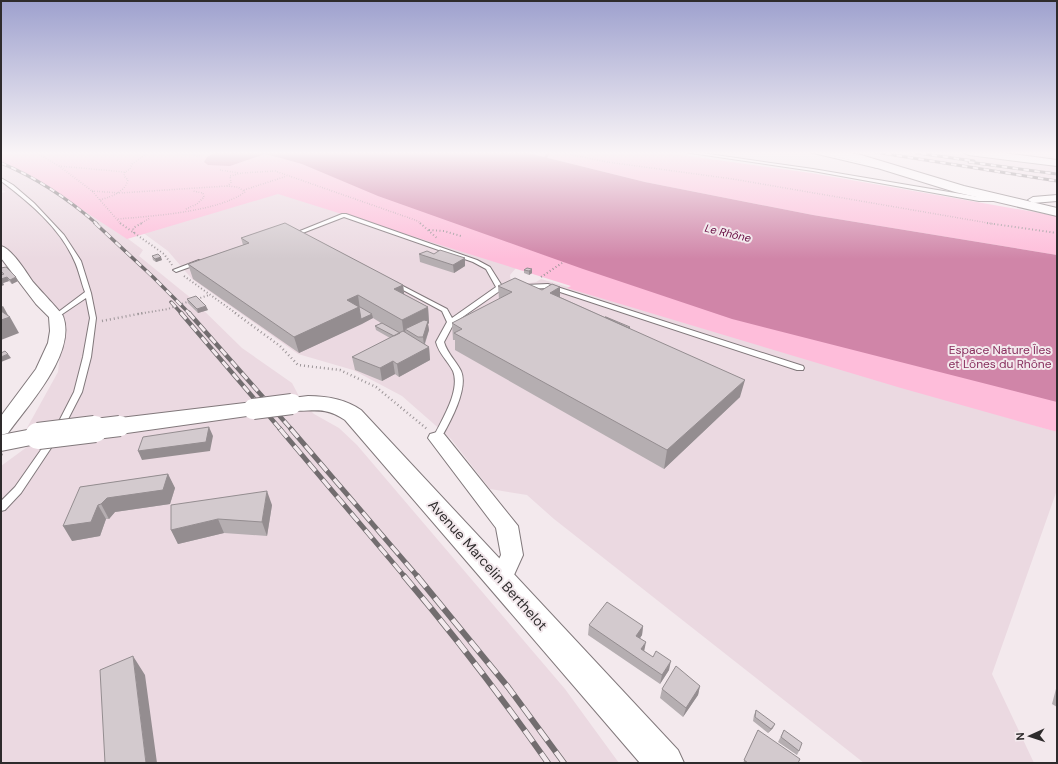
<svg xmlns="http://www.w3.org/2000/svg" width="1058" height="764" font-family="'DM Sans',sans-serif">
<rect width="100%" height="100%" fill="#f3e9ed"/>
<path fill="#ebd9e1" d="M860 152H953L1057 166V183Z
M1 159 46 177 143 250 139 256 192 299 242 348 292 383 302 402 314 414 339 428 357 445 565 689 619 763H1V466L27 447 29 438 23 435 58 372 64 320 15 262 1 250V193L6 192 1 189Z
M276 192 516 268 510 275 511 283 516 285 536 282 541 279 1057 432V490L992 674 1034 763H864L554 519 527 495 490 489 451 439 402 396 353 370 298 354 192 279 168 251 142 232Z"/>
<path fill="#febdda" d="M1 152H408L1057 311V432L901 388 567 288 571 286 278 194 127 239 35 179 1 165Z
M524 152H660L811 173 1057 216V255L813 215 645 182Z"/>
<path fill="#d085a8" d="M216 152H524L645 182 813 215 1057 255V402L732 319 583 269 378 196 302 164 277 157 265 154 230 166 208 165 204 162 207 157Z"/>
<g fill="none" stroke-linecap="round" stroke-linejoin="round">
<path stroke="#d085a8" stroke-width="2.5" d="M546 157 549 152"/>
<defs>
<path id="service" d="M684 152H695L813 169 979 197H996L999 199 996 201H979L813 171Z
M809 152H817L879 167 877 168Z
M1 178 13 185 34 203 64 235 81 261 91 293 96 318 91 357 82 392 63 429 59 432 55 429 74 392 83 357 90 318 86 298 58 317 56 318 53 316 85 292C81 282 79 270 74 260 60 228 29 202 1 181Z
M342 214H346L477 260 490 267 502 286H509L512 288 509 290H501L454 323 444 342C447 353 456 361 461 371 469 389 449 424 440 440H434L433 438C441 421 461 391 453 371 448 361 439 354 436 342L447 322 442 311 392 284 395 282 397 283 447 309 452 318 496 287 486 269 473 262 344 217 300 234 295 233Z
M199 260 202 262 201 263 176 272 173 270Z
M548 284 803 366 804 368 803 370H797L548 288 525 289 522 287 525 285Z
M53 436 56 437 57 439 21 493 5 510 1 511V501L15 487 50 437Z"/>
<path id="minor" d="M1057 195V201L1033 203 1028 200 1033 197Z
M1 246C12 249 26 272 33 282 38 288 62 313 63 316 77 353 28 405 8 433L1 435V416L36 369 48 343 50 331 49 317 36 304 1 258Z
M437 432 444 434 518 526 523 555 509 586 501 589 493 586 489 579 501 555 496 528 428 438 430 434Z"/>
<path id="tertiary" d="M963 152H996L1057 160V166L969 155Z
M308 396C327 396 345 399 361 410L678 750 684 763H640L345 420C320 403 308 415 284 409L281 404 284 399Z
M253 402 261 404 264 409 261 414 120 434 112 431 109 426 112 421 120 418Z
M38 428 46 430 50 436 46 442 1 451V435Z"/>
<path id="secondary" d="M822 152H845L861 155 964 186 1057 208V216L955 192 858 162 824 154Z"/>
</defs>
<use href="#service" stroke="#81787b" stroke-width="2"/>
<use href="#minor" stroke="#81787b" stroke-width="2"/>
<use href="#tertiary" stroke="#81787b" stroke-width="2"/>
<use href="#secondary" stroke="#81787b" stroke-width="2"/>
<path stroke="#9d9699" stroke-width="1.5" stroke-dasharray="0.5 2" stroke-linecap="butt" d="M35 152 59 166 92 191 121 224
M167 152 201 156
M558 152 607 162 733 179 994 224
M59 166 125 172 130 169 132 164 149 152
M220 170 239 173
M227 186 231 183 230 176 242 173 275 171 418 221 421 224
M244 190 287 176
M92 191 120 193 227 186 238 187 245 192C218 212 152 216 118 219
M100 200C112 196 124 193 128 180L124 176 125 172
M186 209 197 204 204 197 203 193 193 191
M140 224 150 218"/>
<path stroke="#9d9699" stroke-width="2" stroke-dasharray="1 2.5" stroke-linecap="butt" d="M120 223 164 254 172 265
M420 223 438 239
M987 223 1057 233
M429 230 444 231 461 236
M134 233 133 228 142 223
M184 276 237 314
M541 277 562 263
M197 299 209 295
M138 314 168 309 190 301"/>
<path stroke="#9d9699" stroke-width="2.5" stroke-dasharray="1 3" stroke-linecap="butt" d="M235 313 280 346 298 365 340 370 376 387 427 429
M102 321 143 313"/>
<use href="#service" fill="#fff" fill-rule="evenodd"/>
<use href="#minor" fill="#fff" fill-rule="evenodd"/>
<use href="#tertiary" fill="#fff" fill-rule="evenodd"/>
<use href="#secondary" fill="#fff" fill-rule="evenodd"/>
<defs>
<path id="rail-far4" d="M875 152 1057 181
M910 152 974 161
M969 162 1057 174
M1 163C37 178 67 198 97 224"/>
<path id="rail-far3" d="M95 223 153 277 190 314
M171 302 182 314"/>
<path id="rail-far2" d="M181 313 281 430
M189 313 292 430"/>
<path id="rail-far1" d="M280 429 405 577
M291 429 418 577"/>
<path id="rail" d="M404 576C455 636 503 699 548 763
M417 576 508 687 564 763"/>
</defs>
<use href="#rail-far4" stroke="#726d6f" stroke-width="3"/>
<use href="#rail-far3" stroke="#726d6f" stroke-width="3.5"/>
<use href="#rail-far2" stroke="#726d6f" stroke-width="4.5"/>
<use href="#rail-far1" stroke="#726d6f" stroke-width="5"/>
<use href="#rail" stroke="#726d6f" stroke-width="6"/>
<use href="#rail-far4" stroke="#f3e9ed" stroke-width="2" stroke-dasharray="5.5" stroke-linecap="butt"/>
<use href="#rail-far3" stroke="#f3e9ed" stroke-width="2.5" stroke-dasharray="7" stroke-linecap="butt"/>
<use href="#rail-far2" stroke="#f3e9ed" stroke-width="3" stroke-dasharray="8" stroke-linecap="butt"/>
<use href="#rail-far1" stroke="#f3e9ed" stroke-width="3.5" stroke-dasharray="11" stroke-linecap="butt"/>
<use href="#rail" stroke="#f3e9ed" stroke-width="4.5" stroke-dasharray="14" stroke-linecap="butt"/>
<defs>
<path id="tertiary-bridge-far1" d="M253 409 292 404
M87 430 120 426"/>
<path id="tertiary-bridge" d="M38 436 95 429"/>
</defs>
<use href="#tertiary-bridge-far1" stroke="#81787b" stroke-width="22" stroke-linecap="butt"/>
<use href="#tertiary-bridge" stroke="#81787b" stroke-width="28" stroke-linecap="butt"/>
<use href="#tertiary-bridge-far1" stroke="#fff" stroke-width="20"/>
<use href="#tertiary-bridge" stroke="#fff" stroke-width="26"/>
</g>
<path fill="#b5aeb1" d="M241 238 403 285 404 294 428 307 429 323 428 324 429 330 425 344 429 347 430 360 399 377 395 374 382 381 355 370 352 357 390 338 376 330 375 326 381 323 373 318 299 353 193 279 188 264 243 245Z
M419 254H434L465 258V266L454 273 420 262Z
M152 256 162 260 156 262 153 260Z
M1 268 18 281 12 284 9 281 3 283 4 285 1 286 2 274 1 273Z
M527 268 532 273 529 275 524 273V270Z
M498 286 542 290 560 287V297L629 328 740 397 664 469 455 350V340H453L452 323 499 299Z
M187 299 208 310 198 313 188 303Z
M168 474 175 488 170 504 115 512 109 519H106L100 536 72 541 80 487Z
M272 505 267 536 224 533 178 544 171 530Z
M589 625 643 626 642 635 640 638 644 651 669 670 660 684 588 635Z
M1057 685V707L1052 704Z
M700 686 698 695 683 717 660 698 662 689Z
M756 710 773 728 768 733 753 721 754 715Z
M758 730 798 763H743Z
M784 730 799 751 797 755 778 742Z"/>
<path fill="#948d90" d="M161 257 162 260 156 262 155 259Z
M465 258V266L454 273 453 265Z
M532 269V273L529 275V271Z
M7 277 9 281 3 283 4 285 1 286V279Z
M16 277 18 281 12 284 10 280Z
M403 285 405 300 394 289Z
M560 287V303L550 293Z
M358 295 362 324 299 353 294 337 347 300Z
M3 306 9 317H10L19 333 1 340V307Z
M206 306 208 310 198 313 197 309Z
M428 307 429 323 428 324 429 330 424 345 423 337 405 329 406 335 404 336 402 320Z
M372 314 373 318 362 324 361 319Z
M429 347 430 360 399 377 397 364Z
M8 354 11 358 1 362V357Z
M393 361 395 374 382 381 380 368Z
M745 380 740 397 664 469 667 450Z
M209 427 213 436 210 451 142 460 138 451Z
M1 451 3 455 1 456Z
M168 474 175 488 170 504 115 512 109 519 101 504 107 498Z
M267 491 272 505 267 536 262 522Z
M98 505 106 519 100 536 72 541 63 526Z
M218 519 224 533 178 544 171 530Z
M643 626 642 635 635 646 636 636Z
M646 642 644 652 641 649Z
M133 656 145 675 157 763H146Z
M671 661 669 670 660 684 662 675Z
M700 686 698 695 683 717 686 708Z
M775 724 773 728 768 733 771 729Z"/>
<path fill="#d3cace" stroke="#948d90" d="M285 223 403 285 394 289 428 307 402 320 358 295 347 300 359 307 294 337 188 264 249 243 241 238Z
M440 250 465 258 453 265 419 254 427 251 434 254Z
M158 254 161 257 155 259 152 256Z
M6 267 16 277 10 280 7 277 1 279V275L4 274 1 271V268Z
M527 268 532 269 529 271 524 270Z
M515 278 542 290 552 284 560 287 550 293 745 380 667 450 454 333 462 329 452 323 512 292 498 286Z
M196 296 206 306 197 309 187 299Z
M359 307H360L372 314 361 319Z
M1 311 10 317 1 320Z
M605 317H606L630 327 629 328Z
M424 320 428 321 423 337H418L405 329Z
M382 323 400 333 394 336 375 326Z
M403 331 429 347 397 364 393 361 380 368 352 357Z
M5 351 8 354 1 357V353Z
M209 427 206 442 138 451 143 437Z
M168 474 163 490 107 498 101 504 98 505 91 522 63 526 80 487Z
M267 491 262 522 218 519 171 530V505Z
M607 602 643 626 636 636 646 642 641 649 653 657 656 651 671 661 662 675 589 625Z
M133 656 146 763H105L100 670Z
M676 666 700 686 686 708 662 689Z
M756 710 775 724 771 729 755 717Z
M758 730 800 759 798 763H748L744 760Z
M784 730 802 743 799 751 781 737Z"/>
<linearGradient id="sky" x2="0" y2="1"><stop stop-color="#9ea1ce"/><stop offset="0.59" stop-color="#faf5f7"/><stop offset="1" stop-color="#faf5f7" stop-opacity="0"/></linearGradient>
<rect width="1058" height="259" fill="url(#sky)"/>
<g text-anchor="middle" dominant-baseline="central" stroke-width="4" stroke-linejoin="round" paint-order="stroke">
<g font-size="11" font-style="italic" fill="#650a40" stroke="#f3e9ed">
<text transform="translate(728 233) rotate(13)">Le Rhône</text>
</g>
<g font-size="12" fill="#882f5e" stroke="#f3e9ed">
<text x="1000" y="350">Espace Nature Îles<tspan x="1000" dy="14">et Lônes du Rhône</tspan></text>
</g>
<g font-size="14" fill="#2e2b2c" stroke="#f3e9ed">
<text transform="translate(488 565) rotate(48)">Avenue Marcelin Berthelot</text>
</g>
</g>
<rect width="1058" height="764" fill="none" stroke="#2e2b2c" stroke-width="4"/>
<g transform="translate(1030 736) rotate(267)" stroke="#f3e9ed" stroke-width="3" paint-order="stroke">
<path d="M0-3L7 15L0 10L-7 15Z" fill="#2e2b2c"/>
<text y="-6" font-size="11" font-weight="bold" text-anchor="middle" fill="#2e2b2c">N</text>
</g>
</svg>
